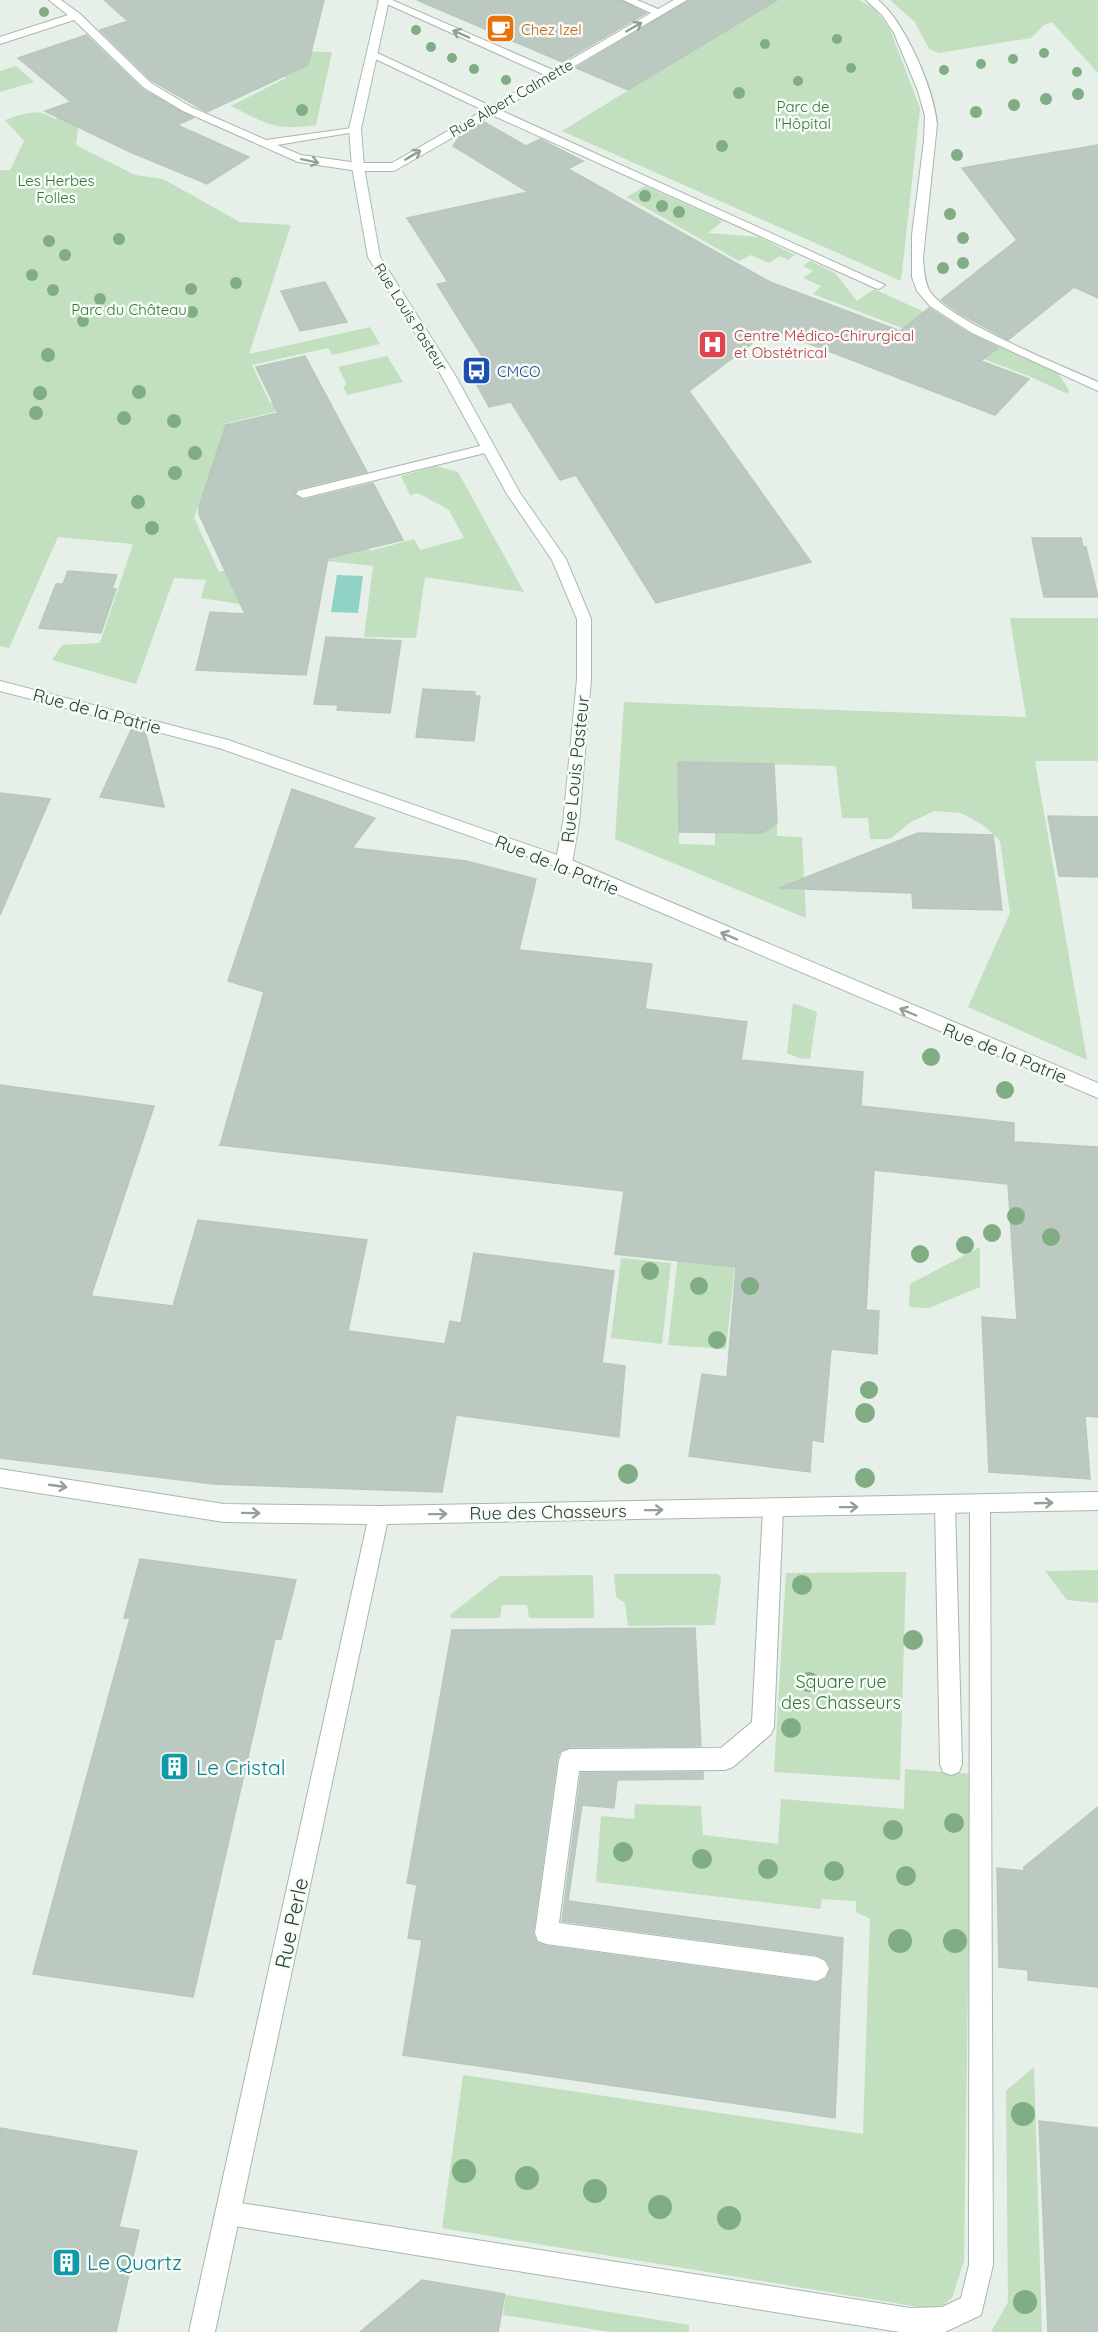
<svg xmlns="http://www.w3.org/2000/svg" width="1098" height="2332" font-family="Quicksand,sans-serif">
<rect width="100%" height="100%" fill="#e6efe8"/>
<path fill="#c2dfc0" d="M776 0H859L874 8 889 27 920 108 901 281 562 131Z
M890 0H1098V73L1052 22 1044 25 1031 38 939 53 929 49 915 22Z
M221 49 332 52 316 125C275 131 267 124 231 106L286 78 261 63Z
M16 66 34 82 0 92V71Z
M132 92 79 121 76 145 135 175 163 179 240 222 291 225 249 354 370 327 380 344 332 355 328 348 252 365 270 403 308 394 312 403 227 423 194 518 219 572 290 555 302 589 239 604 201 598 206 580 174 578 136 684 52 660 62 645 100 643 133 544 58 537 9 648 0 646V170H10L24 141 5 120C23 114 38 107 55 119Z
M645 186 723 221 708 233 759 237 795 255 788 260 780 256 769 263 751 255 739 261 627 197Z
M810 261 835 273 857 301 874 289 1058 373 1069 390 1068 394 1031 377 813 294 821 286 803 278 813 271 803 266Z
M387 356 403 382 347 395 343 386 347 385 338 367Z
M436 466 458 472 524 592 425 577 416 638 364 637 373 566 327 561 331 541 361 534 370 551 414 539 420 550 464 538 449 510 418 493 410 495 401 476Z
M1010 618H1098V761H1035L1087 1060 968 1007 1010 913 1000 841 983 825 961 813 934 811 911 822 890 839H870L868 818H842L836 766 679 762V844L715 845V832L777 823V836L802 837 806 918 615 839 624 702 1026 717Z
M793 1003 817 1012 810 1059 799 1058 787 1053Z
M739 1227 726 1349 668 1345 679 1247Z
M980 1247V1287L929 1308 909 1307 910 1284Z
M621 1258 671 1263 662 1344 611 1338Z
M1098 1570V1603L1067 1600 1045 1571Z
M906 1572 900 1780 774 1772 786 1573Z
M614 1574H718L721 1577 715 1625 628 1626 625 1603 616 1597Z
M593 1575 594 1618H529L527 1605H502L500 1618H451V1614L500 1576Z
M905 1769 971 1774 964 2261 952 2298 937 2310 442 2228 463 2075 863 2134 870 1919 856 1912V1901L822 1899 820 1909 596 1882 601 1816 634 1819 635 1804 701 1806 703 1835 778 1844 781 1799 904 1809Z
M1034 2067 1042 2332H991L1008 2302 1006 2091Z
M506 2295 689 2325V2332H610L503 2315Z"/>
<path fill="#90d2c6" d="M337 575 363 576 358 613 331 612Z"/>
<path fill="#bbc9c0" stroke="#b8c8bc" stroke-width="1.5" d="M104 0H324L308 65 207 112 152 81 100 30 128 21Z
M417 0H621L646 13 562 62Z
M689 0H777L628 90 576 68Z
M86 35 142 89 193 118 177 125 249 157 207 184 128 151 45 111 71 102 18 58Z
M484 122 526 146 540 139 583 161 568 169 770 282 900 331 929 308 971 335 998 348 981 361 1029 379 995 415 771 329 689 391 811 562 656 603 576 475 560 480 511 402 489 407 466 365 485 361 437 284 448 282 407 218 528 192 453 146 459 137Z
M1098 145V298L1074 287 1008 340 959 313 941 300 1017 240 962 168Z
M325 282 347 322 300 331 281 291Z
M305 356 367 472 297 489 294 495 304 500 373 483 403 540 328 558 306 675 196 670 210 612 245 614 199 514V506L226 425 278 413 256 367Z
M1032 538H1081L1083 547H1086L1098 597H1044Z
M68 571 117 575 112 589H116L101 633 39 628 56 584H63Z
M326 637 401 641 390 713 337 710 338 705 314 704Z
M423 689 475 692V696H480L474 741 416 737Z
M132 728 145 731 164 807 100 797Z
M678 762 774 764 777 823 762 833 679 832Z
M292 789 375 818 352 848 466 861 536 879 519 950 652 964 645 1009 747 1022 741 1060 863 1072 861 1106 1014 1123V1142L1098 1147V1417L1085 1416 1090 1479 989 1472 982 1317 1017 1320 1008 1184 874 1170 866 1310 879 1311 877 1354 831 1349 823 1442 812 1440 810 1472 689 1456 702 1374 727 1377 736 1267 615 1254 624 1191 220 1145 264 992 228 981Z
M0 793 50 799 0 915Z
M1048 816 1098 817V877L1059 876Z
M918 833 993 835 1002 910 913 908 912 893 779 888Z
M0 1085 154 1106 91 1296 173 1306 198 1220 367 1240 348 1331 445 1344 450 1321 461 1323 474 1253 614 1271 602 1363 625 1366 619 1437 456 1415 442 1492 214 1484 0 1458Z
M140 1559 296 1580 281 1639H275L193 1997 33 1974 130 1618H124Z
M695 1628 701 1746 570 1747 560 1751 557 1760 533 1934 537 1943 546 1946 817 1983 826 1979 831 1968 826 1959 817 1955 562 1921 581 1773 703 1772V1779L617 1780 614 1808 582 1805 568 1901 843 1938 835 2118 403 2055 422 1940 408 1938 417 1885 407 1883 452 1630Z
M1098 1807V1987L1028 1980V1970L999 1967 997 1868 1024 1871V1867Z
M1039 2121 1098 2128V2332H1048Z
M0 2128 137 2151 119 2227 139 2230 116 2332H0Z
M422 2280 505 2294 498 2332H360Z"/>
<g fill="none" stroke-linecap="round" stroke-linejoin="round">
<defs>
<path id="lane" d="M371 50 495 108 497 110 495 112H487L367 55V51Z
M945 1496 952 1498 955 1505 962 1764 959 1772 951 1775 943 1772 940 1764 935 1505 938 1498Z
M980 1496 987 1498 990 1505 993 2265 981 2315 945 2332H900L228 2225 219 2222 216 2213 219 2204 228 2201 910 2308 942 2307 961 2298 969 2265 970 1505 973 1498Z
M773 1499 780 1501 783 1508 774 1727 771 1734 733 1767 725 1770 579 1771 559 1923 817 1957 825 1961 829 1969 825 1977 817 1981 546 1944 538 1941 535 1933 559 1760 562 1752 570 1749 721 1748 752 1722 763 1508 766 1501Z"/>
<path id="street" d="M49 0H61L80 14 151 83 191 107 266 140 359 127 361 129 355 132 277 145 301 155 358 163H392L545 75 378 0H392L553 70 651 13 623 0H637L658 9 674 0H687L500 110 885 285 879 289 875 288 492 115 394 171H358L298 162 183 111 143 87 74 20 0 44V37L68 15Z
M866 0H878C905 22 934 89 937 124L923 258C924 268 924 280 929 290 946 320 1063 366 1098 382V391L972 333 930 306 917 291 912 277V235L924 141 925 116 918 91 894 33 882 15Z
M488 444 493 445 495 448 493 451 303 498 296 494 298 491Z
M564 857 1098 1083V1098L596 885 558 867 556 863 558 859Z
M0 1469 224 1504 379 1506 1098 1492V1510L387 1524 215 2332H189L367 1524 224 1522 0 1487Z"/>
<path id="secondary" d="M379 0H389L361 129 364 167 380 257 455 375 520 493 566 559 591 619V679L579 823 572 863 570 867 564 869 219 748 0 691V681L228 740 557 855 563 823 577 679V619L552 560 507 494 441 375 368 257 352 167 349 129Z"/>
</defs>
<use href="#lane" stroke="#a8b7ad" stroke-width="2"/>
<use href="#street" stroke="#a8b7ad" stroke-width="2"/>
<use href="#secondary" stroke="#a7bdaf" stroke-width="2"/>
<use href="#lane" fill="#fff" fill-rule="evenodd"/>
<use href="#street" fill="#fff" fill-rule="evenodd"/>
<use href="#secondary" fill="#fff" fill-rule="evenodd"/>
</g>
<g fill="#81ad84">
<circle cx="44" cy="12" r="5"/>
<circle cx="416" cy="30" r="5"/>
<circle cx="837" cy="39" r="5"/>
<circle cx="765" cy="44" r="5"/>
<circle cx="431" cy="47" r="5"/>
<circle cx="1044" cy="53" r="5"/>
<circle cx="452" cy="58" r="5"/>
<circle cx="1013" cy="59" r="5"/>
<circle cx="981" cy="64" r="5"/>
<circle cx="851" cy="68" r="5"/>
<circle cx="474" cy="69" r="5"/>
<circle cx="944" cy="70" r="5"/>
<circle cx="1077" cy="72" r="5"/>
<circle cx="506" cy="80" r="5"/>
<circle cx="798" cy="81" r="5"/>
<circle cx="739" cy="93" r="6"/>
<circle cx="1078" cy="94" r="6"/>
<circle cx="1046" cy="99" r="6"/>
<circle cx="1014" cy="105" r="6"/>
<circle cx="302" cy="110" r="6"/>
<circle cx="976" cy="112" r="6"/>
<circle cx="722" cy="146" r="6"/>
<circle cx="957" cy="155" r="6"/>
<circle cx="645" cy="196" r="6"/>
<circle cx="662" cy="206" r="6"/>
<circle cx="679" cy="212" r="6"/>
<circle cx="950" cy="214" r="6"/>
<circle cx="963" cy="238" r="6"/>
<circle cx="119" cy="239" r="6"/>
<circle cx="49" cy="241" r="6"/>
<circle cx="65" cy="255" r="6"/>
<circle cx="963" cy="263" r="6"/>
<circle cx="943" cy="268" r="6"/>
<circle cx="32" cy="275" r="6"/>
<circle cx="236" cy="283" r="6"/>
<circle cx="191" cy="289" r="6"/>
<circle cx="53" cy="290" r="6"/>
<circle cx="100" cy="299" r="6"/>
<circle cx="192" cy="312" r="6"/>
<circle cx="83" cy="321" r="6"/>
<circle cx="48" cy="355" r="7"/>
<circle cx="139" cy="392" r="7"/>
<circle cx="40" cy="393" r="7"/>
<circle cx="36" cy="413" r="7"/>
<circle cx="124" cy="418" r="7"/>
<circle cx="174" cy="421" r="7"/>
<circle cx="195" cy="453" r="7"/>
<circle cx="175" cy="473" r="7"/>
<circle cx="138" cy="502" r="7"/>
<circle cx="152" cy="528" r="7"/>
<circle cx="931" cy="1057" r="9"/>
<circle cx="1005" cy="1090" r="9"/>
<circle cx="1016" cy="1216" r="9"/>
<circle cx="992" cy="1233" r="9"/>
<circle cx="1051" cy="1237" r="9"/>
<circle cx="965" cy="1245" r="9"/>
<circle cx="920" cy="1254" r="9"/>
<circle cx="650" cy="1271" r="9"/>
<circle cx="699" cy="1286" r="9"/>
<circle cx="750" cy="1286" r="9"/>
<circle cx="717" cy="1340" r="9"/>
<circle cx="869" cy="1390" r="9"/>
<circle cx="865" cy="1413" r="10"/>
<circle cx="628" cy="1474" r="10"/>
<circle cx="865" cy="1478" r="10"/>
<circle cx="802" cy="1585" r="10"/>
<circle cx="913" cy="1640" r="10"/>
<circle cx="809" cy="1682" r="10"/>
<circle cx="791" cy="1728" r="10"/>
<circle cx="954" cy="1823" r="10"/>
<circle cx="893" cy="1830" r="10"/>
<circle cx="623" cy="1852" r="10"/>
<circle cx="702" cy="1859" r="10"/>
<circle cx="768" cy="1869" r="10"/>
<circle cx="834" cy="1871" r="10"/>
<circle cx="906" cy="1876" r="10"/>
<circle cx="900" cy="1941" r="12"/>
<circle cx="955" cy="1941" r="12"/>
<circle cx="1023" cy="2114" r="12"/>
<circle cx="464" cy="2171" r="12"/>
<circle cx="527" cy="2178" r="12"/>
<circle cx="595" cy="2191" r="12"/>
<circle cx="660" cy="2207" r="12"/>
<circle cx="729" cy="2218" r="12"/>
<circle cx="1025" cy="2302" r="12"/>
</g>
<defs><path id="oneway-shaft" d="M-6 0H5M1.5-3L5.5 0L1.5 3" fill="none" stroke-width="1.6" stroke-linecap="round" stroke-linejoin="round" transform="scale(1.5)"/></defs>
<g stroke="#92a098">
<use href="#oneway-shaft" transform="translate(634 27) rotate(-30)"/>
<use href="#oneway-shaft" transform="translate(461 34) rotate(-156)"/>
<use href="#oneway-shaft" transform="translate(413 155) rotate(-31)"/>
<use href="#oneway-shaft" transform="translate(310 161) rotate(12)"/>
<use href="#oneway-shaft" transform="translate(729 936) rotate(-157)"/>
<use href="#oneway-shaft" transform="translate(908 1012) rotate(-157)"/>
<use href="#oneway-shaft" transform="translate(58 1486) rotate(8)"/>
<use href="#oneway-shaft" transform="translate(1044 1503) rotate(-2)"/>
<use href="#oneway-shaft" transform="translate(849 1507) rotate(-1)"/>
<use href="#oneway-shaft" transform="translate(654 1510) rotate(-1)"/>
<use href="#oneway-shaft" transform="translate(251 1513) rotate(1)"/>
<use href="#oneway-shaft" transform="translate(438 1514) rotate(-1)"/>
</g>
<defs>
<symbol id="cafe-square" viewBox="-11 -11 22 22"><rect x="-9" y="-9" width="18" height="18" rx="4" fill="#e8710a" stroke="#f7fbf7"/><path d="M-5.5-4.5H6V0H3Q3 3.5 0 3.5H-2.5Q-5.5 3.5-5.5 0ZM3-3.2v2h1.7v-2ZM-6 4.5H4V6H-6Z" fill="#fff"/></symbol>
<symbol id="hospital-square" viewBox="-11 -11 22 22"><rect x="-9" y="-9" width="18" height="18" rx="4" fill="#e0444e" stroke="#f7fbf7"/><path d="M-5-5h3v3.5h4V-5h3V5h-3V1.5h-4V5h-3Z" fill="#fff"/></symbol>
<symbol id="bus-square" viewBox="-11 -11 22 22"><rect x="-9" y="-9" width="18" height="18" rx="4" fill="#1a4fb4" stroke="#f7fbf7"/><path d="M-5-6H5V4H4V6H2V4H-2V6H-4V4H-5ZM-3.5-4V0h7V-4ZM-3.5 1.2v1.5H-2V1.2ZM2 1.2v1.5H3.5V1.2Z" fill="#fff"/></symbol>
<symbol id="building-square" viewBox="-11 -11 22 22"><rect x="-9" y="-9" width="18" height="18" rx="4" fill="#0f9aa8" stroke="#f7fbf7"/><path d="M-4-6H4V6H1V3H-1V6H-4ZM-2.5-4.3h1.7v1.8h-1.7ZM.8-4.3h1.7v1.8H.8ZM-2.5-1h1.7V.8h-1.7ZM.8-1h1.7V.8H.8Z" fill="#fff"/></symbol>
</defs>
<g fill-rule="evenodd">
<use href="#cafe-square" x="484" y="12" width="33" height="33"/>
<use href="#hospital-square" x="696" y="328" width="33" height="33"/>
<use href="#bus-square" x="460" y="354" width="33" height="33"/>
<use href="#building-square" x="158" y="1750" width="33" height="33"/>
<use href="#building-square" x="50" y="2246" width="33" height="33"/>
</g>
<g text-anchor="middle" dominant-baseline="central" stroke-width="5" stroke-linejoin="round" paint-order="stroke">
<g font-size="15" fill="#c56008" stroke="#f7fbf7" text-anchor="start">
<text x="521" y="29">Chez Izel</text>
</g>
<g font-size="15" fill="#254130" stroke="#f7fbf7">
<text transform="translate(511 98) rotate(-30)">Rue Albert Calmette</text>
<text transform="translate(411 317) rotate(58)">Rue Louis Pasteur</text>
</g>
<g font-size="15" fill="#2f7733" stroke="#f7fbf7">
<text x="803" y="106">Parc de<tspan x="803" dy="17">l'Hôpital</tspan></text>
<text x="56" y="180">Les Herbes<tspan x="56" dy="17">Folles</tspan></text>
<text x="129" y="309">Parc du Château</text>
</g>
<g font-size="15" fill="#be3a42" stroke="#f7fbf7" text-anchor="start">
<text x="734" y="335">Centre Médico-Chirurgical<tspan x="734" dy="17">et Obstétrical</tspan></text>
</g>
<g font-size="15" fill="#164399" stroke="#f7fbf7" text-anchor="start">
<text x="497" y="371">CMCO</text>
</g>
<g font-size="18" fill="#254130" stroke="#f7fbf7">
<text transform="translate(97 711) rotate(15)">Rue de la Patrie</text>
<text transform="translate(575 769) rotate(-84)">Rue Louis Pasteur</text>
<text transform="translate(557 865) rotate(22)">Rue de la Patrie</text>
<text transform="translate(1005 1053) rotate(22)">Rue de la Patrie</text>
<text transform="translate(548 1512) rotate(-1)">Rue des Chasseurs</text>
</g>
<g font-size="18" fill="#2f7733" stroke="#f7fbf7">
<text x="841" y="1681">Square rue<tspan x="841" dy="21">des Chasseurs</tspan></text>
</g>
<g font-size="21" fill="#0d838f" stroke="#f7fbf7" text-anchor="start">
<text x="196" y="1767">Le Cristal</text>
<text x="87" y="2262">Le Quartz</text>
</g>
<g font-size="21" fill="#254130" stroke="#f7fbf7">
<text transform="translate(291 1923) rotate(-78)">Rue Perle</text>
</g>
</g>
</svg>
